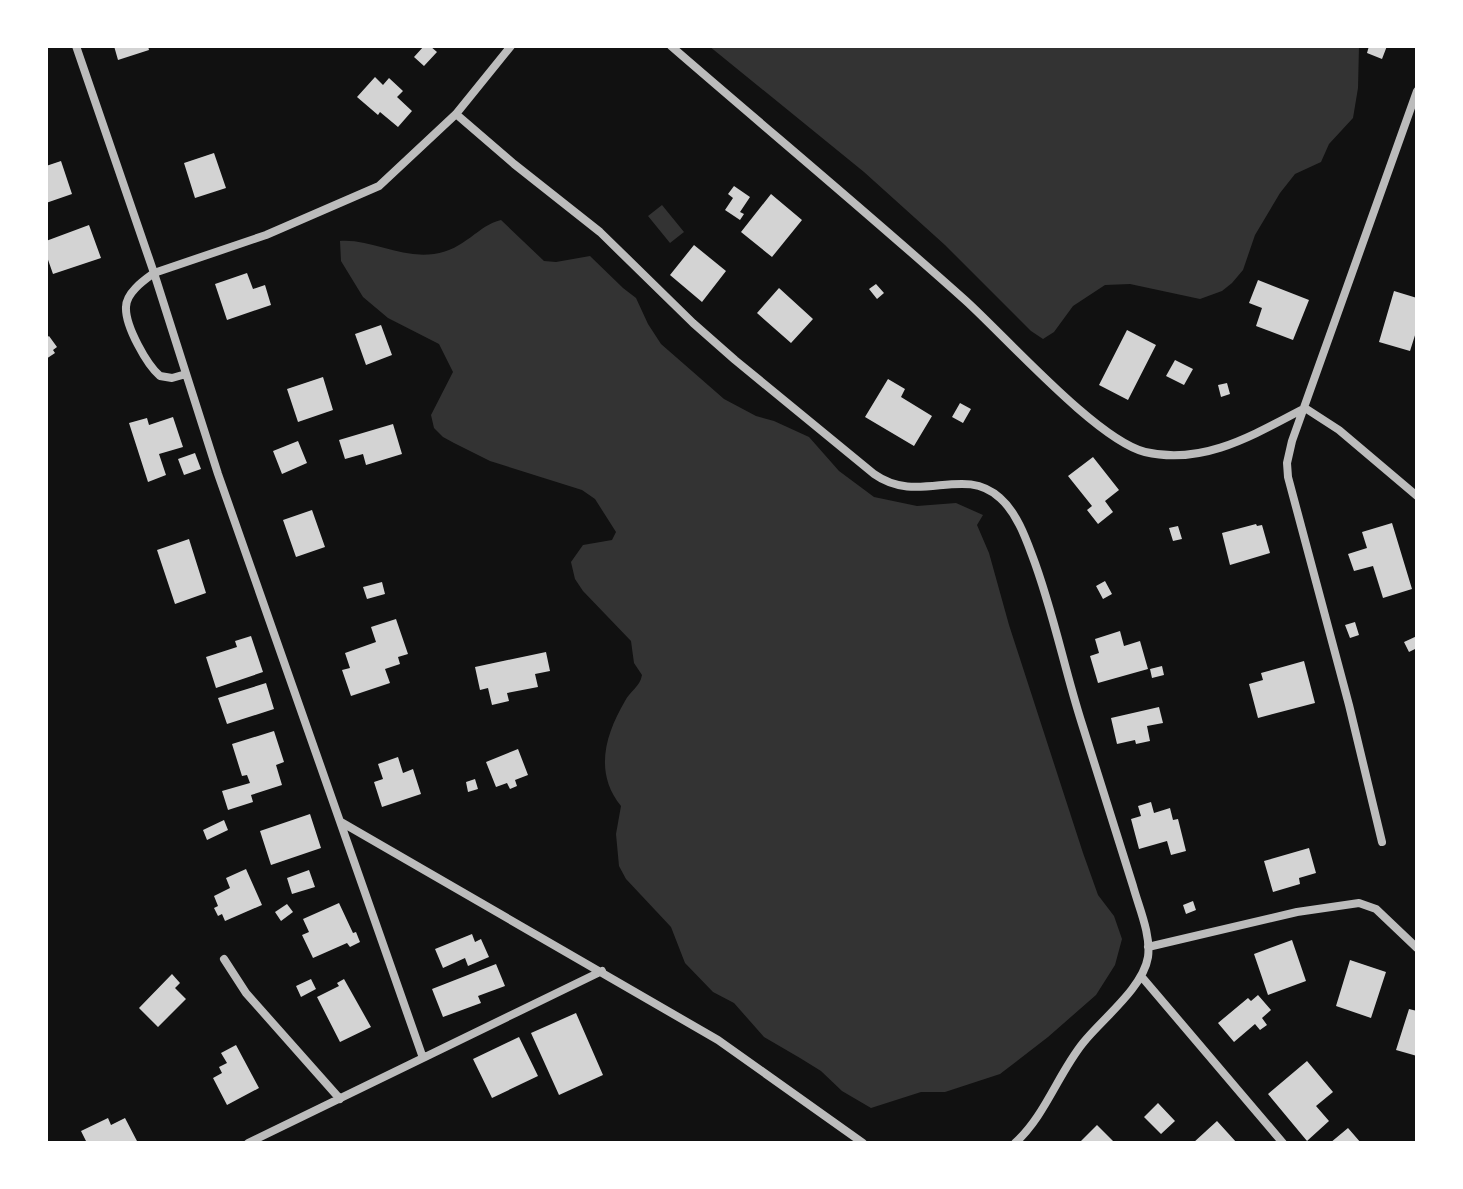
<svg xmlns="http://www.w3.org/2000/svg" width="1463" height="1189" font-family="Lato,sans-serif">
<rect width="100%" height="100%" fill="#111"/>
<path fill="#333" d="M709 46H1359L1358 88 1353 118 1329 144 1321 162 1295 174 1280 193 1255 235 1243 270 1232 283 1222 291 1200 299 1130 284 1105 285 1073 306 1054 332 1043 339 1031 331 945 245 864 172Z
M662 205 684 232 670 243 648 216Z
M501 220 544 261 556 262 590 256 623 288 636 298 648 324 661 344 724 399 756 416 774 421 809 437 839 471 874 497 917 506 956 503 983 515 977 525 989 553 1009 625 1083 853 1098 895 1114 916 1122 939 1115 965 1096 995 1048 1037 1000 1074 945 1092H921L871 1108 842 1091 821 1071 800 1058 764 1037 734 1003 713 992 685 963 671 927 626 879 619 866 616 834 621 806C594 773 605 735 625 701 630 691 640 687 642 675L634 663 631 641 583 591 575 579 571 562 583 545 612 540 616 532 595 499 582 490 490 461 454 443 443 437 434 428 431 415 453 372 439 344 388 318 363 297 341 261 340 241C372 239 401 259 434 254 465 250 478 225 501 220Z"/>
<path fill="#d3d3d3" d="M114 46H148L149 50 118 60Z
M424 46H430L437 52 424 66 414 57Z
M1369 46H1387L1382 59 1367 53Z
M375 77 383 85 389 78 403 91 397 97 412 111 398 127 380 112 378 115 357 97Z
M214 153 226 188 195 198 184 163Z
M61 161 72 194 46 203V166Z
M734 186 750 197 740 212 744 214 740 220 725 210 733 198 728 194Z
M771 194 802 220 772 257 741 232Z
M89 225 101 258 53 274 46 254V241Z
M694 245 726 271 702 302 670 275Z
M247 273 253 289 265 285 271 305 227 320 215 284Z
M1258 280 1309 300 1293 340 1256 326 1262 308 1249 303Z
M876 284 884 293 877 299 869 289Z
M779 288 813 319 791 343 757 313Z
M1394 291 1417 298V329L1410 351 1379 342Z
M381 325 392 355 366 365 355 334Z
M1127 330 1156 345 1128 400 1099 385Z
M49 336 57 347 53 350 55 353 46 359V338Z
M1175 360 1193 369 1184 385 1166 376Z
M323 377 333 410 298 422 287 389Z
M888 379 905 389 901 397 932 416 914 446 865 417Z
M1227 383 1230 394 1221 397 1218 385Z
M960 403 971 409 963 423 952 417Z
M173 417 183 447 159 454 166 475 148 482 129 423 147 418 149 425Z
M393 424 402 454 366 465 363 454 345 459 339 440Z
M298 441 307 463 282 474 273 451Z
M195 453 201 469 184 475 178 459Z
M1093 457 1119 490 1105 501 1113 512 1098 524 1087 510 1092 506 1068 476Z
M312 510 325 547 296 557 283 520Z
M1392 523 1412 589 1383 598 1373 566 1354 571 1348 554 1367 548 1362 532Z
M1256 524 1257 526 1262 525 1270 553 1230 565 1222 533Z
M1178 526 1182 539 1173 541 1169 528Z
M189 539 206 593 175 604 157 550Z
M1105 581 1112 594 1103 599 1096 586Z
M382 582 385 594 367 599 363 587Z
M396 619 408 654 398 657 400 664 385 669 390 683 351 696 342 670 350 668 345 653 376 642 371 627Z
M1355 622 1359 635 1350 638 1345 625Z
M1120 631 1124 646 1140 641 1148 669 1098 683 1090 656 1099 653 1095 639Z
M251 636 263 672 216 688 206 657 237 647 235 641Z
M1417 636V648L1409 652 1404 642Z
M546 652 550 671 535 674 538 687 507 693 509 701 492 705 488 688 480 690 475 667Z
M1304 661 1315 703 1258 718 1249 684 1263 680 1261 673Z
M1162 666 1164 675 1152 678 1150 669Z
M266 683 274 709 227 724 218 698Z
M1159 707 1163 723 1147 726 1150 741 1136 744 1135 740 1117 744 1111 718Z
M274 731 284 762 276 765 282 785 251 795 253 802 228 810 222 791 250 783 247 775 242 776 232 744Z
M518 749 528 775 515 780 517 786 510 789 507 783 496 787 486 762Z
M398 757 403 773 413 769 421 794 382 807 374 782 383 779 378 764Z
M475 779 478 789 468 792 466 782Z
M1151 802 1154 813 1170 808 1173 820 1178 819 1186 851 1171 855 1167 841 1139 849 1131 819 1141 816 1138 806Z
M310 814 321 848 271 865 260 831Z
M224 820 228 830 207 840 203 830Z
M1309 848 1316 873 1299 878 1300 884 1273 892 1264 861Z
M246 869 262 905 225 921 222 914 218 916 214 908 218 906 214 896 230 888 226 878Z
M309 870 315 887 292 894 287 878Z
M1193 901 1196 910 1186 914 1183 905Z
M339 903 353 933 356 932 360 942 350 947 347 943 313 958 302 935 309 932 303 919Z
M287 904 293 912 281 921 275 912Z
M472 934 475 942 481 939 489 957 468 966 465 958 443 968 435 949Z
M1292 940 1306 981 1268 995 1254 954Z
M1350 960 1386 972 1371 1018 1336 1006Z
M496 964 505 986 478 996 481 1003 443 1017 432 989Z
M172 974 180 983 175 988 186 999 158 1027 139 1008Z
M311 979 316 989 301 997 296 986Z
M344 979 371 1027 340 1042 317 997 339 986 337 983Z
M1258 995 1271 1010 1262 1018 1267 1025 1260 1030 1255 1024 1234 1042 1218 1023 1248 998 1251 1001Z
M1409 1009 1417 1011V1056L1396 1050Z
M576 1013 603 1075 559 1095 531 1033Z
M519 1037 538 1076 492 1098 473 1059Z
M236 1045 259 1088 227 1105 213 1078 222 1073 219 1067 227 1063 221 1053Z
M1307 1061 1333 1092 1316 1106 1329 1121 1307 1141 1268 1094Z
M1158 1103 1175 1121 1161 1134 1144 1117Z
M108 1118 111 1125 125 1118 138 1143H87L81 1131Z
M1217 1121 1237 1143H1193Z
M1097 1125 1115 1143H1079Z
M1348 1128 1361 1143H1330Z"/>
<g fill="none" stroke-linecap="round" stroke-linejoin="round">
<path stroke="#bcbcbc" stroke-width="8" d="M76 46 154 273 218 474 423 1058
M671 46C769 131 869 214 965 300 1006 337 1097 440 1145 452 1204 466 1255 434 1305 408
M456 114 514 164 600 232 693 323 735 360 874 474C919 506 963 464 1000 498 1016 512 1025 536 1032 555 1053 610 1064 668 1082 724 1099 778 1116 832 1133 886 1139 908 1151 934 1148 957 1143 988 1102 1019 1083 1043 1058 1074 1045 1116 1015 1143
M186 374 172 378 160 376C147 365 125 326 126 307 126 293 143 281 154 273L266 235 379 186 456 114 511 46
M1305 408 1339 430 1417 496
M341 822 718 1040 863 1143
M1382 842 1349 705 1288 477 1287 463 1292 441 1417 91
M1148 947 1297 912 1359 903 1376 909 1417 948
M224 959 246 993 340 1099
M1141 976 1283 1143
M248 1143 602 971"/>
</g>
<rect width="1463" height="1189" fill="none" stroke="#ffffff" stroke-width="96"/>
</svg>
